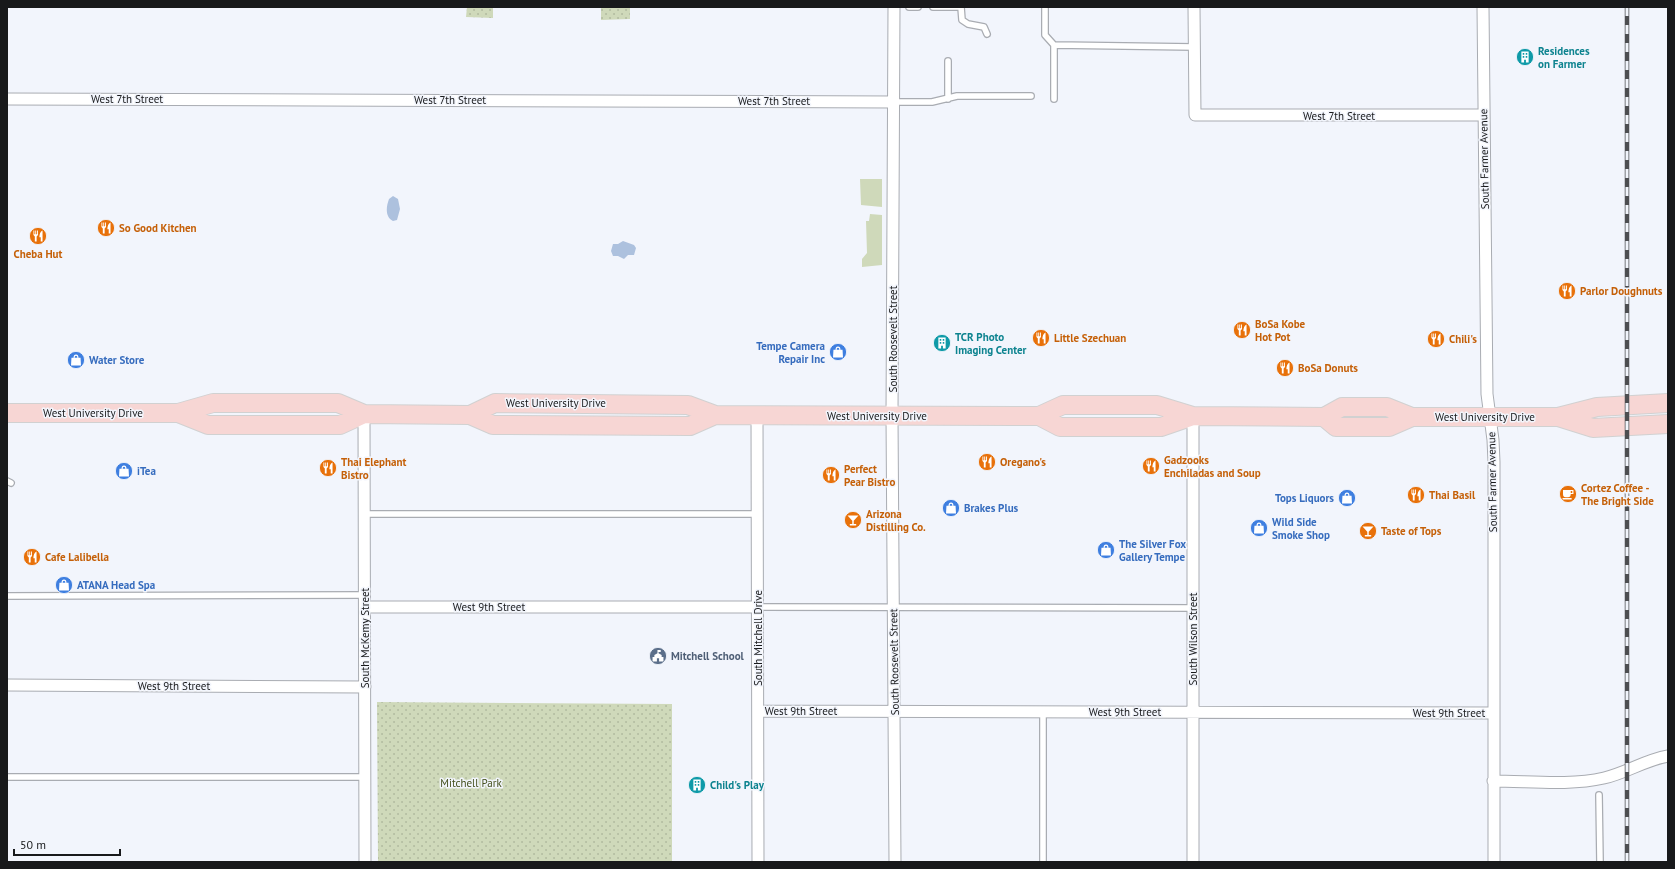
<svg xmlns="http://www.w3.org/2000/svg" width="1675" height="869" font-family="'PT Sans',sans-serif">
<defs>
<pattern id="park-dots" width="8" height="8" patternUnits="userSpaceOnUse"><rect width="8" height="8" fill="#cfd9ba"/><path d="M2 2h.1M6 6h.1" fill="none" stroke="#b1ba9f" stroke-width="1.8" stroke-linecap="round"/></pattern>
</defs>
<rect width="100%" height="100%" fill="#f2f5fc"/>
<path fill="#cfd9ba" d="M860 179H882V207L861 205Z
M870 214 882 215V265L862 267V259L867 253 866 221H869Z"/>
<path fill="url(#park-dots)" d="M467 7H493V18L466 17Z
M601 7H630V19L601 20Z
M377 702 672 704V862H378Z"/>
<path fill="#adc1de" d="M393 196 398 199 400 209 397 220 393 221C385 217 386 207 389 199Z
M623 241 634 245 636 248 634 255H628L624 259 618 256H613L611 251 613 244H618Z"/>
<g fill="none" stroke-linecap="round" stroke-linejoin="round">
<defs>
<path id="lane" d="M909 7H918
M933 7H961L962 20 968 24 984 27 987 34
M1045 7V35L1054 45V99
M1054 45 1194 47
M948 61V99
M894 102H932L957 96H1031
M7 481 11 483
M364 514H758
M7 596 365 595
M758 607 1193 608
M1043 712V862
M7 777H365
M1599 795 1600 862"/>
<path id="street" d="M894 7 892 416 895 862
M1194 7 1195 115H1483
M1483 7 1487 394 1493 440 1494 462V862
M7 99 894 102
M364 414 365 862
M757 415 758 862
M365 607H758
M7 685 365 687
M758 711 1493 713
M1493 781C1529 781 1569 786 1604 778 1626 773 1645 760 1668 756
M1193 862V416"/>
<path id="primary" d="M7 413H178L213 403H338L364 414 470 415 493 425 690 426 715 415
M178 413 208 425H340L364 414
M470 415 495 403 688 405 715 415 1039 416 1063 405H1157L1193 416 1324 417 1342 407H1387L1412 417H1558L1597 407 1668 403
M1039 416 1060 427H1161L1193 416
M1324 417 1336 427H1389L1412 417
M1558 417 1593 428 1668 424"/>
</defs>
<use href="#lane" stroke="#a9acb2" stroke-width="8"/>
<use href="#street" stroke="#a9acb2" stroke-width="13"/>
<use href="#primary" stroke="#d1d1d1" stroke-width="20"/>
<use href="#lane" stroke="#fff" stroke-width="5.5"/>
<use href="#street" stroke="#fff" stroke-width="11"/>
<use href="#primary" stroke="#f7d6d4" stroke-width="18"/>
<defs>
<path id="rail" d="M1627 7V862"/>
</defs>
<use href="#rail" stroke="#4d4e51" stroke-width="4.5"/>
<use href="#rail" stroke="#f2f5fc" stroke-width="3" stroke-dasharray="9" stroke-linecap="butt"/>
</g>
<defs>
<symbol id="building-disc" viewBox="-11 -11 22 22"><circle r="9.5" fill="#0f9aa8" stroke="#f2f5fc"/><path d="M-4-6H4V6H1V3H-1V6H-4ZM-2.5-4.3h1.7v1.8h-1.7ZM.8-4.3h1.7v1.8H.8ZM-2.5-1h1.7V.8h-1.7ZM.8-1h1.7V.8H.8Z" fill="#fff"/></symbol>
<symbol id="restaurant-disc" viewBox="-11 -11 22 22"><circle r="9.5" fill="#e8710a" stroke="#f2f5fc"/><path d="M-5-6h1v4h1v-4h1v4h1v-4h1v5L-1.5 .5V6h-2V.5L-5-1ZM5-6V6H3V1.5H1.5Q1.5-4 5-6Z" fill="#fff"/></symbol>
<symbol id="shop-disc" viewBox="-11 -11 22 22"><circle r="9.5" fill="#3f7fe0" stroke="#f2f5fc"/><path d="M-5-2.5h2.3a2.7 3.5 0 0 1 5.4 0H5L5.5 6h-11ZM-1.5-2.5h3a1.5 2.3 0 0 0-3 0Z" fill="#fff"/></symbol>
<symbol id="cafe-disc" viewBox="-11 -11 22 22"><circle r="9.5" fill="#e8710a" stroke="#f2f5fc"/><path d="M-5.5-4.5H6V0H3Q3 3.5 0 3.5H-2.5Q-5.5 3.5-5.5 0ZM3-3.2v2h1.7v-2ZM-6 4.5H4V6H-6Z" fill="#fff"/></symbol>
<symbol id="bar-disc" viewBox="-11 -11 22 22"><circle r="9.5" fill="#e8710a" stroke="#f2f5fc"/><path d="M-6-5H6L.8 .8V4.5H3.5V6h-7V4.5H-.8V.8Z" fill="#fff"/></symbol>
<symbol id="civic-disc" viewBox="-11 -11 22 22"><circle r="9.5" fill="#5c6f8a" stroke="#f2f5fc"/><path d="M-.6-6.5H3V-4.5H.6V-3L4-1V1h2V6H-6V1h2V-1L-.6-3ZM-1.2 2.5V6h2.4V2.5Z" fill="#fff"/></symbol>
</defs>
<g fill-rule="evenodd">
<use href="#building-disc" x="1515" y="47" width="20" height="20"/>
<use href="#restaurant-disc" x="96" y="218" width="20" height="20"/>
<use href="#restaurant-disc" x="28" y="226" width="20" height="20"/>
<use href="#restaurant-disc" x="1557" y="281" width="20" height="20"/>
<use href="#restaurant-disc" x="1232" y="320" width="20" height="20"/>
<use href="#restaurant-disc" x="1031" y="328" width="20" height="20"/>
<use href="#restaurant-disc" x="1426" y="329" width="20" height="20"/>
<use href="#building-disc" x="932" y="333" width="20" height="20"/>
<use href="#shop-disc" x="828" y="342" width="20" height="20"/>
<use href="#shop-disc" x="66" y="350" width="20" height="20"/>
<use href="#restaurant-disc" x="1275" y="358" width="20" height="20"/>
<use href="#restaurant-disc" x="977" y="452" width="20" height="20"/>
<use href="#restaurant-disc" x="1141" y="456" width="20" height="20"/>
<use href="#restaurant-disc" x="318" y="458" width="20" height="20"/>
<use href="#shop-disc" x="114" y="461" width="20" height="20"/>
<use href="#restaurant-disc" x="821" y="465" width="20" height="20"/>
<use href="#cafe-disc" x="1558" y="484" width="20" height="20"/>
<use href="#restaurant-disc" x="1406" y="485" width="20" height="20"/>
<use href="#shop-disc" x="1337" y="488" width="20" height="20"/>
<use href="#shop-disc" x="941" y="498" width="20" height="20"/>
<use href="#bar-disc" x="843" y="510" width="20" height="20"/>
<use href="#shop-disc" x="1249" y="518" width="20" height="20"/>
<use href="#bar-disc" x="1358" y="521" width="20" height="20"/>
<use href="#shop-disc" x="1096" y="540" width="20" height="20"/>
<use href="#restaurant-disc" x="22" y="547" width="20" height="20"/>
<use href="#shop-disc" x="54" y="575" width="20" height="20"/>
<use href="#civic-disc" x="648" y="646" width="20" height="20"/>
<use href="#building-disc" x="687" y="775" width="20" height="20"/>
</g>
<g text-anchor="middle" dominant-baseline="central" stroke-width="3" stroke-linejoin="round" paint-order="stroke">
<g font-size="11" font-weight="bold" fill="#0d838f" stroke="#f2f5fc" text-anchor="start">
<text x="1538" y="51">Residences<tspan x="1538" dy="13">on Farmer</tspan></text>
<text x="955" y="337">TCR Photo<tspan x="955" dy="13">Imaging Center</tspan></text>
<text x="710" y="785">Child's Play</text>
</g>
<g font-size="11" fill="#18191b" stroke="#f2f5fc">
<text x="127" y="99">West 7th Street</text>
<text x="450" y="100">West 7th Street</text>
<text x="774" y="101">West 7th Street</text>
<text x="1339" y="116">West 7th Street</text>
<text transform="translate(1484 159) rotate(-91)">South Farmer Avenue</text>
<text transform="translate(893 339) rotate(-90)">South Roosevelt Street</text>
<text x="556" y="403">West University Drive</text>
<text x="93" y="413">West University Drive</text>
<text x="877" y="416">West University Drive</text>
<text x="1485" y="417">West University Drive</text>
<text transform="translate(1492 482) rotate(-91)">South Farmer Avenue</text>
<text x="489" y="607">West 9th Street</text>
<text transform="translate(365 638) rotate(-90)">South McKemy Street</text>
<text transform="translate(758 638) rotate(-90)">South Mitchell Drive</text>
<text transform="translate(1193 639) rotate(-90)">South Wilson Street</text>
<text transform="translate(894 662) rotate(-91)">South Roosevelt Street</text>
<text x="174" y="686">West 9th Street</text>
<text x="801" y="711">West 9th Street</text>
<text x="1125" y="712">West 9th Street</text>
<text x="1449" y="713">West 9th Street</text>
</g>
<g font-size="11" font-weight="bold" fill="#c56008" stroke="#f2f5fc" text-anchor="start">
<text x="119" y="228">So Good Kitchen</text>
<text x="38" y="254" text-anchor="middle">Cheba Hut</text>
<text x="1580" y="291">Parlor Doughnuts</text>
<text x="1255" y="324">BoSa Kobe<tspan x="1255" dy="13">Hot Pot</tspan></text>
<text x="1054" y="338">Little Szechuan</text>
<text x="1449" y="339">Chili's</text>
<text x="1298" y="368">BoSa Donuts</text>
<text x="1164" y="460">Gadzooks<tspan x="1164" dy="13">Enchiladas and Soup</tspan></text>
<text x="341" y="462">Thai Elephant<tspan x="341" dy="13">Bistro</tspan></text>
<text x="1000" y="462">Oregano's</text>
<text x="844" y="469">Perfect<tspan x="844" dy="13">Pear Bistro</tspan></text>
<text x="1581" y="488">Cortez Coffee -<tspan x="1581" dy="13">The Bright Side</tspan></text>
<text x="1429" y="495">Thai Basil</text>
<text x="866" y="514">Arizona<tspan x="866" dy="13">Distilling Co.</tspan></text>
<text x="1381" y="531">Taste of Tops</text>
<text x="45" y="557">Cafe Lalibella</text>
</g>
<g font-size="11" font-weight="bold" fill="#366cbe" stroke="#f2f5fc" text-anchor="start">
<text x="825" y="346" text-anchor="end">Tempe Camera<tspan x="825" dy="13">Repair Inc</tspan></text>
<text x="89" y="360">Water Store</text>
<text x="137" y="471">iTea</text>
<text x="1334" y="498" text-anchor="end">Tops Liquors</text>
<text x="964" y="508">Brakes Plus</text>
<text x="1272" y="522">Wild Side<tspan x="1272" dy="13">Smoke Shop</tspan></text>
<text x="1119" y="544">The Silver Fox<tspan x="1119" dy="13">Gallery Tempe</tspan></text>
<text x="77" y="585">ATANA Head Spa</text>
</g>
<g font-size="11" font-weight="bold" fill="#4e5e75" stroke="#f2f5fc" text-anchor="start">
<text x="671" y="656">Mitchell School</text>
</g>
<g font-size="11" fill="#44501d" stroke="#f2f5fc">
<text x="471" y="783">Mitchell Park</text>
</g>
</g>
<rect width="1675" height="869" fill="none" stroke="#18191b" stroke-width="16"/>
<path d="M14 849v6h106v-6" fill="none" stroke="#18191b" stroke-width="2"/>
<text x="20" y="849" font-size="12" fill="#18191b" stroke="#f2f5fc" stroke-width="3" paint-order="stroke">50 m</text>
</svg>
